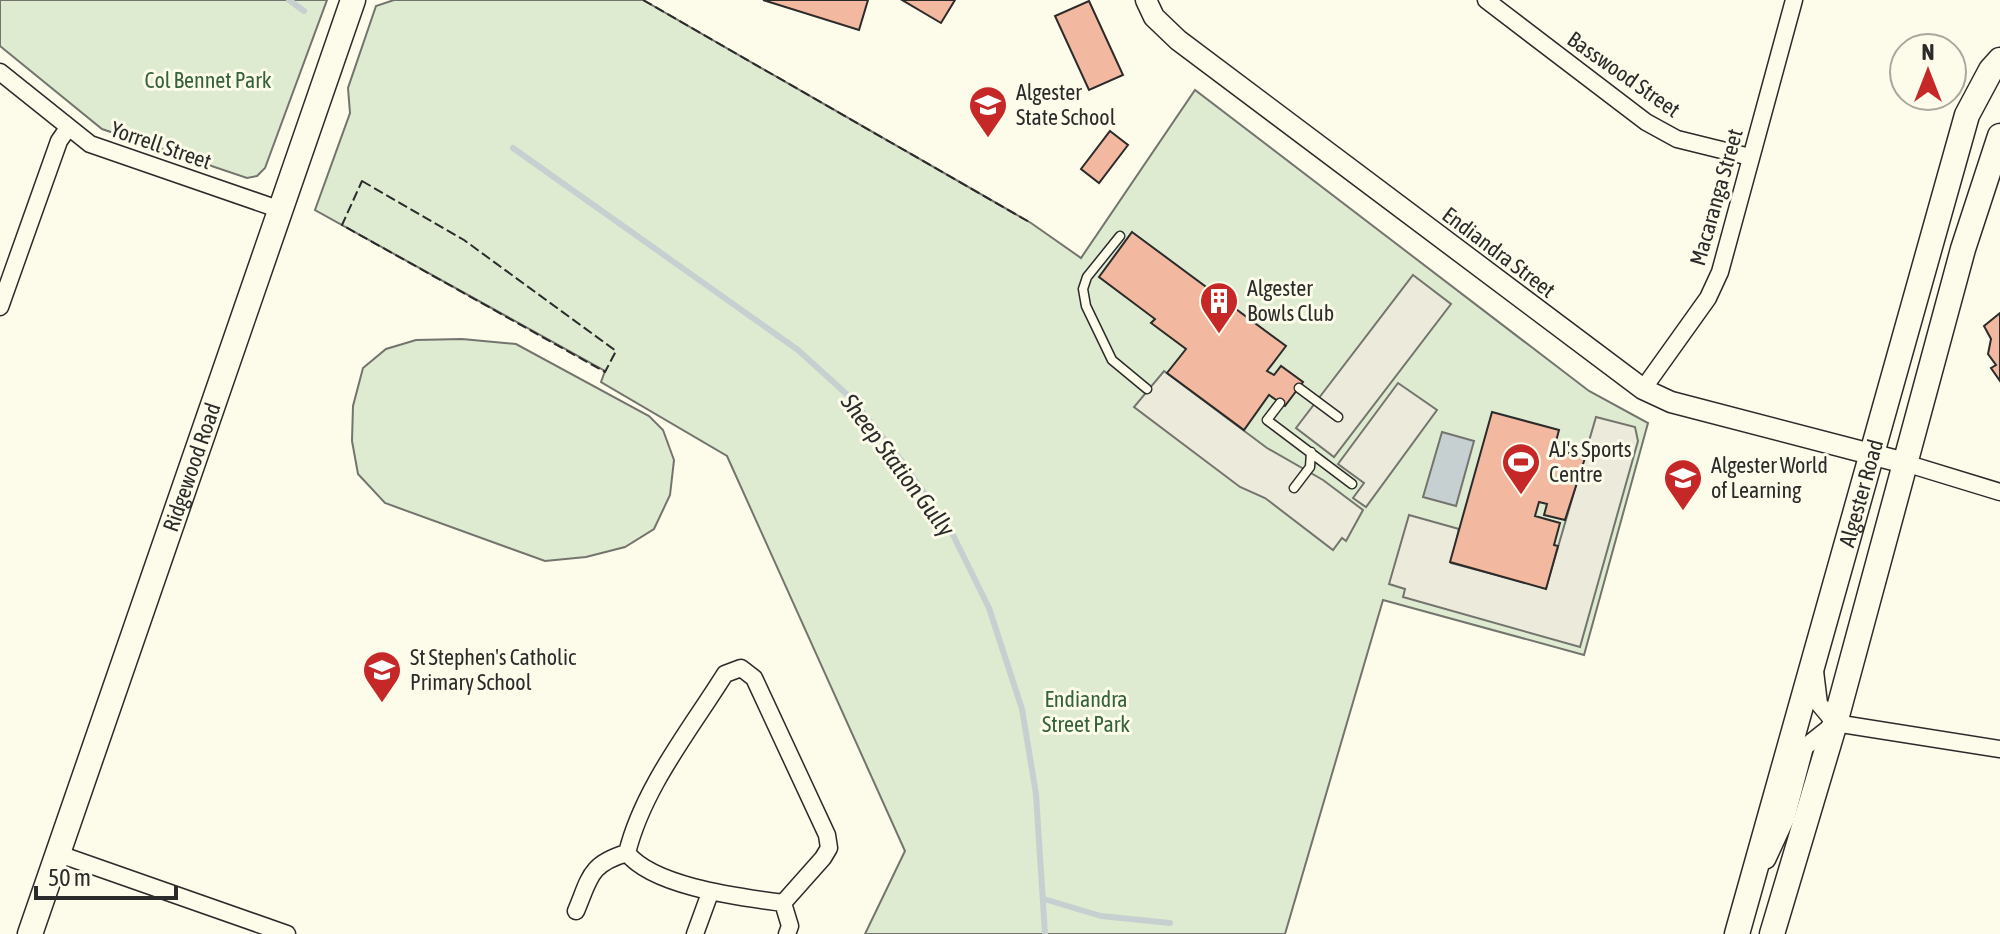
<svg xmlns="http://www.w3.org/2000/svg" width="2000" height="934" font-family="'Asap Condensed',sans-serif">
<rect width="100%" height="100%" fill="#fdfbea"/>
<path fill="#deebd1" stroke="#74746e" stroke-width="2" d="M0 0H327L265 168 257 176 247 178 102 129 0 46Z
M394 0H643L1031 223 1081 258 1195 90 1589 391 1648 423 1584 655 1383 600 1285 934H865L905 851 727 456 601 382 605 371 315 210 350 113 348 88 376 6Z
M462 339 516 344 649 416 663 430 674 460 670 495 654 529 625 547 586 557 545 561 385 503 358 474 352 441 353 406 363 368 386 349 416 340Z"/>
<path fill="#eceadb" stroke="#74746e" stroke-width="2" d="M1413 275 1451 304 1334 457 1296 428Z
M1164 371 1267 448 1323 480 1363 510 1346 541 1342 538 1333 550 1265 498 1240 487 1134 407Z
M1398 383 1437 410 1366 507 1353 498 1364 483 1338 464Z
M1596 417 1635 427 1638 441 1580 647 1403 597 1405 589 1389 584 1409 515 1459 529 1451 563 1546 588Z"/>
<path fill="#c7d0d0" stroke="#74746e" stroke-width="2" d="M1442 432 1474 441 1456 506 1423 497Z"/>
<g fill="none" stroke-linecap="round" stroke-linejoin="round">
<path stroke="#c7d0d0" stroke-width="6" d="M289 0 304 11
M513 148 798 350 852 399 901 460 951 531 989 608 1022 709 1036 794 1045 934
M1044 899 1101 916 1170 923"/>
</g>
<path fill="#f2b8a0" stroke="#2b2b2b" stroke-width="2" d="M763 0H868L859 30Z
M902 0H955L941 23Z
M1089 1 1123 75 1089 90 1055 16Z
M1110 131 1128 145 1099 183 1081 169Z
M1132 232 1286 346 1267 371 1274 375 1281 366 1303 382 1285 406 1269 395 1244 430 1167 373 1186 349 1151 323 1155 319 1099 277Z
M2000 313V381L1991 368 1996 365 1988 354 1991 339 1984 326Z
M1492 412 1559 430 1554 449 1585 458 1565 520 1544 515 1547 504 1539 502 1535 516 1560 523 1554 545 1558 546 1546 589 1450 562Z"/>
<g fill="none" stroke-linecap="round" stroke-linejoin="round">
<defs>
<path id="service" d="M1120 236 1087 277 1083 289 1086 306 1112 360 1147 389
M1299 388 1338 417
M1280 403 1267 420 1352 484
M1294 488 1310 467 1311 452"/>
<path id="minor" d="M1486 0 1646 122 1677 139 1750 157
M0 72 90 144 281 210
M0 307 59 141 68 128
M1643 389 1708 298 1720 272 1794 0
M1905 463 2000 492
M741 668 754 678 827 835 829 848 823 858 783 903C740 897 654 887 627 853 643 788 690 730 725 674Z
M1815 671 1819 704 1835 723
M1835 723 2000 749
M59 854 287 934
M1767 860 1786 819 1805 747 1834 724
M783 903 790 926 787 934
M576 911C590 878 589 864 627 853
M695 934 710 893"/>
<path id="tertiary" d="M1146 0 1154 17 1178 40 1643 389 1671 402 1905 463"/>
<g id="secondary">
<path id="s1" d="M30 934 353 0"/>
<path id="s2" d="M1737 934 1967 115 1991 70 2000 60"/>
<path d="M1772 934 1835 723 1963 249 2000 136"/>
</g>
</defs>
<use href="#service" stroke="#2b2b2b" stroke-width="11"/>
<use href="#minor" stroke="#2b2b2b" stroke-width="19"/>
<use href="#tertiary" stroke="#2b2b2b" stroke-width="23"/>
<use href="#secondary" stroke="#2b2b2b" stroke-width="27"/>
<use href="#service" stroke="#fdfbea" stroke-width="8"/>
<use href="#minor" stroke="#fdfbea" stroke-width="16"/>
<use href="#tertiary" stroke="#fdfbea" stroke-width="20"/>
<use href="#secondary" stroke="#fdfbea" stroke-width="24"/>
<path stroke="#2b2b2b" stroke-width="2" stroke-dasharray="10 4" stroke-linecap="butt" d="M643 0 1031 223
M362 181 464 240 616 351 605 372 342 225Z"/>
</g>
<defs>
<symbol id="school-pin" viewBox="-11 -11 22 30"><path d="M0 17L-7.5 6A9.5 9.5 0 1 1 7.5 6Z" fill="#c62828" stroke="#fdfbea"/><path d="M0-5L7-2L0 1L-7-2ZM-4 1L0 2.5L4 1V4Q0 6-4 4Z" fill="#fff"/></symbol>
<symbol id="building-pin" viewBox="-11 -11 22 30"><path d="M0 17L-7.5 6A9.5 9.5 0 1 1 7.5 6Z" fill="#c62828" stroke="#fdfbea"/><path d="M-4-6H4V6H1V3H-1V6H-4ZM-2.5-4.3h1.7v1.8h-1.7ZM.8-4.3h1.7v1.8H.8ZM-2.5-1h1.7V.8h-1.7ZM.8-1h1.7V.8H.8Z" fill="#fff"/></symbol>
<symbol id="stadium-pin" viewBox="-11 -11 22 30"><path d="M0 17L-7.5 6A9.5 9.5 0 1 1 7.5 6Z" fill="#c62828" stroke="#fdfbea"/><path d="M0-5a6.5 5 0 1 0 0 10a6.5 5 0 1 0 0-10ZM-3.5-1.8h7v3.6h-7Z" fill="#fff"/></symbol>
</defs>
<g fill-rule="evenodd">
<use href="#school-pin" x="966" y="83" width="44" height="60"/>
<use href="#building-pin" x="1197" y="279" width="44" height="60"/>
<use href="#stadium-pin" x="1499" y="440" width="44" height="60"/>
<use href="#school-pin" x="1661" y="456" width="44" height="60"/>
<use href="#school-pin" x="360" y="648" width="44" height="60"/>
</g>
<g text-anchor="middle" dominant-baseline="central" stroke-width="6" stroke-linejoin="round" paint-order="stroke">
<g font-size="22" fill="#2b2b2b" stroke="#fdfbea">
<text transform="translate(1624 74) rotate(35)">Basswood Street</text>
<text transform="translate(161 145) rotate(19)">Yorrell Street</text>
<text transform="translate(1716 197) rotate(-74)">Macaranga Street</text>
<text transform="translate(1499 252) rotate(37)">Endiandra Street</text>
<text stroke="none"><textPath href="#s1" startOffset="494">Ridgewood Road</textPath></text>
<text stroke="none"><textPath href="#s2" startOffset="458">Algester Road</textPath></text>
</g>
<g font-size="22" fill="#34623c" stroke="#fdfbea">
<text x="208" y="80">Col Bennet Park</text>
<text x="1086" y="699">Endiandra<tspan x="1086" dy="25">Street Park</tspan></text>
</g>
<g font-size="22" fill="#2b2b2b" stroke="#fdfbea" text-anchor="start">
<text x="1016" y="92">Algester<tspan x="1016" dy="25">State School</tspan></text>
<text x="1247" y="288">Algester<tspan x="1247" dy="25">Bowls Club</tspan></text>
<text x="1549" y="449">AJ's Sports<tspan x="1549" dy="25">Centre</tspan></text>
<text x="1711" y="465">Algester World<tspan x="1711" dy="25">of Learning</tspan></text>
<text x="410" y="657">St Stephen's Catholic<tspan x="410" dy="25">Primary School</tspan></text>
</g>
<g font-size="24" font-style="italic" fill="#2b2b2b" stroke="#fdfbea">
<text transform="translate(898 465) rotate(53)">Sheep Station Gully</text>
</g>
</g>
<g transform="translate(1928 72)"><circle r="38" fill="#fdfbea" stroke="#a9a89e" stroke-width="2"/>
<path d="M0-6L14 30L0 20L-14 30Z" fill="#c62828"/>
<text y="-12" font-size="22" font-weight="bold" text-anchor="middle" fill="#2b2b2b">N</text>
</g>
<path d="M36 886v12h140v-12" fill="none" stroke="#2b2b2b" stroke-width="4"/>
<text x="48" y="886" font-size="24" fill="#2b2b2b" stroke="#fdfbea" stroke-width="6" paint-order="stroke">50 m</text>
</svg>
